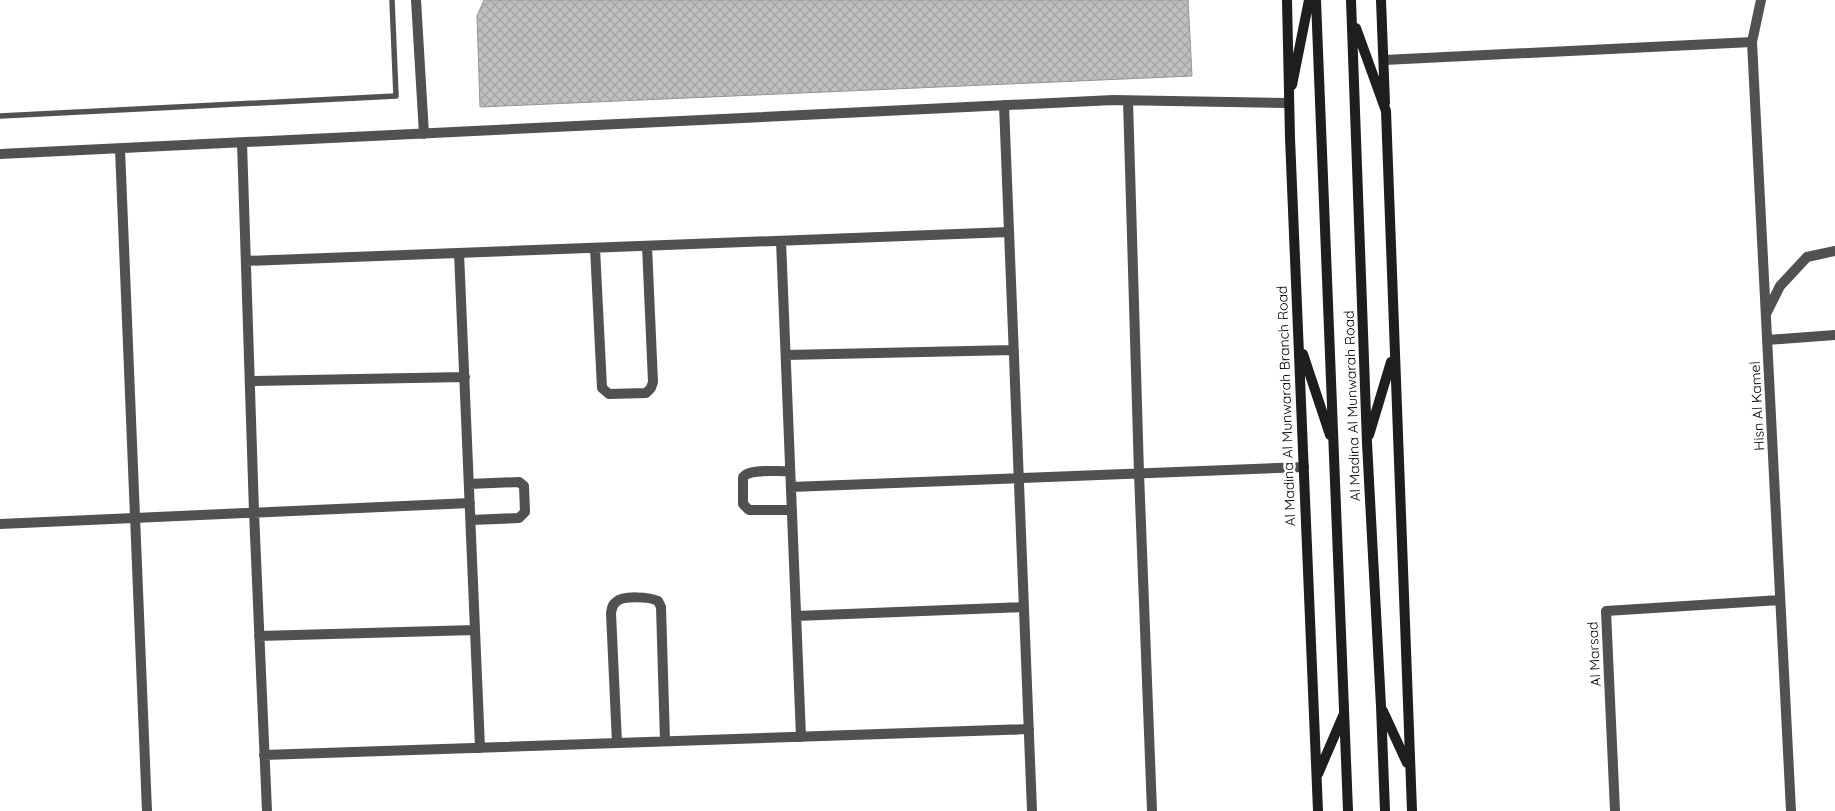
<svg xmlns="http://www.w3.org/2000/svg" width="1835" height="811" font-family="Quicksand,sans-serif">
<defs>
<pattern id="building-cross-hatch" width="8" height="8" patternUnits="userSpaceOnUse" patternTransform="scale(1.25)"><rect width="8" height="8" fill="#c0c0c0"/><path d="M0 0l8 8M0 8l8-8" fill="none" stroke="#a3a3a3"/></pattern>
</defs>
<rect width="100%" height="100%" fill="#fff"/>
<path fill="url(#building-cross-hatch)" stroke="#959595" d="M484 0H1188L1192 76 480 107 477 16Z"/>
<g fill="none" stroke-linecap="round" stroke-linejoin="round">
<path stroke="#515151" stroke-width="5.5" d="M0 116 396 96 392 0"/>
<path stroke="#515151" stroke-width="10" d="M416 0 424 134
M1761 0 1752 42 1791 811
M1384 60 1752 42
M1128 101 1139 473 1152 811
M1004 105 1032 811
M242 143 254 512 267 811
M120 149 147 811
M0 154 1113 100 1288 103
M781 241 801 737
M595 248 602 388 609 394 646 393 651 388 653 382 647 246
M459 253 480 748
M246 261 1009 232
M1766 314 1780 286 1807 257 1835 251
M1767 340 1835 335
M786 355 1014 350
M250 381 465 377
M790 471C778 472 750 468 743 477V504L749 510H792
M469 484 519 482 524 486 525 512 519 518 471 520
M791 487 1304 467
M0 524 470 503
M796 616 1024 607
M259 636 475 630
M617 743 611 613C612 608 612 605 616 602 623 595 650 597 658 601L661 607 665 741
M264 755 1029 729
M1615 811 1606 611 1780 600"/>
<path stroke="#1e1e1e" stroke-width="10" d="M1287 0 1290 138 1318 811
M1316 0 1348 811
M1351 0 1367 443 1381 706 1385 811
M1381 0 1385 103
M1356 28 1386 111 1412 811
M1292 85 1309 0
M1303 354 1330 435
M1369 435 1391 362
M1383 711 1407 763
M1318 774 1343 716"/>
</g>
<g text-anchor="middle" dominant-baseline="central" stroke-width="5" stroke-linejoin="round" paint-order="stroke">
<g font-size="14" fill="#000" stroke="#fff">
<text transform="translate(1286 406) rotate(-92)">Al Madina Al Munwarah Branch Road</text>
<text transform="translate(1352 406) rotate(-92)">Al Madina Al Munwarah Road</text>
<text transform="translate(1757 406) rotate(-93)">Hisn Al Kamel</text>
<text transform="translate(1594 654) rotate(-93)">Al Marsad</text>
</g>
</g>
</svg>
